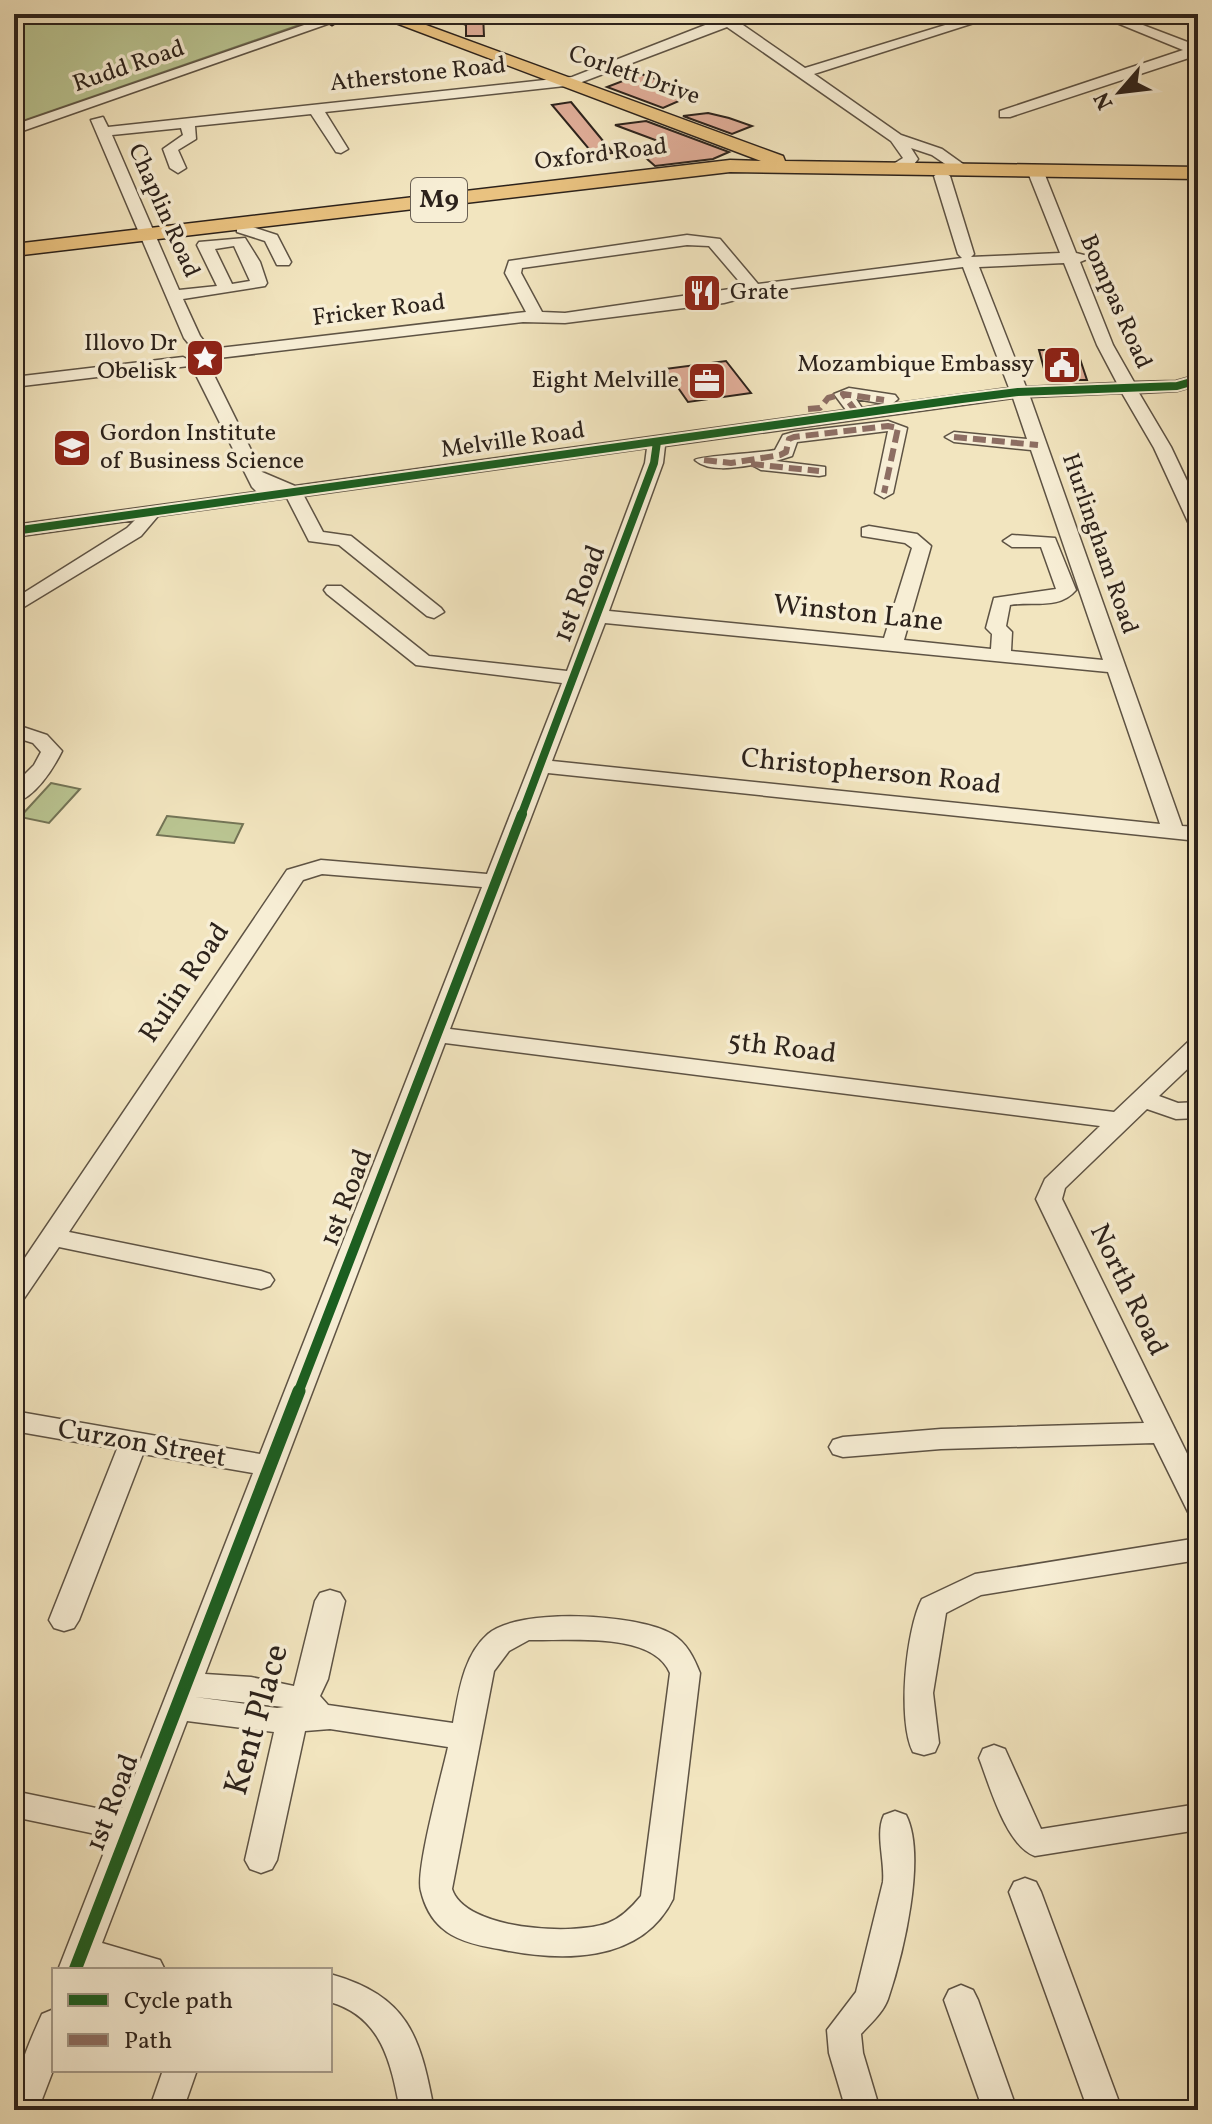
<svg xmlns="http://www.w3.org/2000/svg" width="1212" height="2124" font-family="Vollkorn,serif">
<rect width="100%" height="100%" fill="#f2e5bf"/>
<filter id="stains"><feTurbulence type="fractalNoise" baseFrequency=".0025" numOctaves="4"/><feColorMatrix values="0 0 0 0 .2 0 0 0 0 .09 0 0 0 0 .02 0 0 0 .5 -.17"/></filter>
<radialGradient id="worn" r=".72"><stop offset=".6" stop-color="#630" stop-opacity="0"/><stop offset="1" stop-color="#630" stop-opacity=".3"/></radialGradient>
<path fill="#bac592" stroke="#737456" stroke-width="2" d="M14 14H331L14 124Z
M51 783 80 789 49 823 20 817Z
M167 816 243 824 234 843 157 835Z"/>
<path fill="#e0ad98" stroke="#2c221b" stroke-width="2" d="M441 14H483L484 36H466V25Z
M641 74 697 93 663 108 607 87Z
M571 102 613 153 594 155 552 105Z
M708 113 729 118 752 126 732 134 683 116Z
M646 121 729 152 713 159 655 166 646 158 658 141 615 125Z
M1039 350H1077L1087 380H1047Z
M726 361 751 393 688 402 665 369Z"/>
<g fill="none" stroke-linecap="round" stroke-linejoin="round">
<defs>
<path id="minor" d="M336 14H356L14 134V125Z
M711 14H727L805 68 981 14H1002L814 74 901 135 942 149 970 169 957 172 932 155 911 148 918 159C913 167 904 171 895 169V163L903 158 891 141 727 27 574 85 325 112 348 149 341 153 336 152 311 114 195 126 196 139 178 150 186 168 178 173 170 168 163 149 183 135 181 128 112 135 179 290 217 286 197 245 199 242 245 238 260 262 267 283 265 286 183 299 200 336 211 350 203 355 197 354 184 338 91 120 103 117 108 127 572 77 718 20ZM234 246 250 281 232 284 215 249Z
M1095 14H1114L1198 46V55L1010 117H1000V111L1183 50Z
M1035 165 1043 170 1076 253 1092 257 1080 262 1113 345 1134 382 1176 381 1198 375V385L1177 391 1139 393 1171 447 1198 504V530L1189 524 1154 448 1122 393 1030 397 1182 826 1198 827V841L548 773 450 1029 1114 1112 1190 1040 1198 1038V1059L1159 1096 1178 1103 1198 1102V1118L1176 1119 1147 1109 1065 1188 1062 1199 1198 1476V1516L1188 1512 1154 1443 941 1449 843 1457 833 1454 829 1447 833 1440 843 1437 941 1429 1144 1423 1036 1199 1045 1179 1100 1126 445 1043 205 1674 251 1677 294 1686 315 1601 320 1593 330 1590 340 1593 345 1601 328 1679 320 1696 328 1705 453 1723C459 1692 463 1656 488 1634 519 1607 638 1614 672 1634 687 1643 694 1658 700 1673L673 1899C641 1964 560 1962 499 1949 480 1946 456 1941 442 1928 431 1919 424 1904 421 1891 415 1871 442 1774 448 1747L330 1729 305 1731 277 1860 272 1869 261 1873 250 1869 245 1860 274 1732 187 1721 102 1943 160 1960 165 1970H58L110 1837 14 1817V1791L120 1813 253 1473 143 1454 79 1620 74 1628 64 1631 54 1628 49 1620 117 1449 14 1431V1411L260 1454 482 887 322 874 303 880 69 1232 261 1271 270 1274 274 1280 270 1286 261 1289 59 1247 23 1300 14 1303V1274L287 870 321 860 487 874 562 683 416 665 327 594 324 590 327 586H341L429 656 567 671 645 463 647 448 304 496 323 532 351 536 441 608 444 612 434 618 427 616 339 545 309 541 287 498 158 516 141 536 14 613V599L127 528 135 520 14 537V525L257 492 252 487 192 367 201 362 210 367 262 472 295 486 846 410 834 394 849 388 895 395 898 399 892 404 1009 388 963 267 769 291 724 303 565 323 523 322 219 358 211 353 219 348 526 312 505 273 509 261 687 235 720 239 758 284 962 258 958 254 934 176 942 171 950 176 974 254 971 257 1060 253 1027 170ZM687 245 709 246 744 287 565 313 542 312 521 273 522 268ZM1064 263 1097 345 1117 383 1026 387 979 267ZM1013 398 1027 439 954 432 945 437 954 442 1031 450 1103 660 1011 651 1012 632 1006 626 1010 605C1033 601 1059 610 1076 590L1055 538 1012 535 1003 541 1012 547H1041L1056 589 994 598 986 628 992 634 991 649 904 640 931 546 917 534 869 526 862 528V536L905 543 912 548 884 638 609 611 663 463 665 446ZM856 399 885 404 862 408ZM605 623 1108 672 1160 824 552 761ZM529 1640C568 1641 653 1631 670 1673L641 1896C632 1907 621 1918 608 1923 573 1936 465 1930 452 1889L494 1671 509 1651ZM195 1697 284 1707 277 1708Z
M243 224 277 235 291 262 289 265H277L265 241 237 232V226Z
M183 357 192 362 189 366 14 387V377Z
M888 421 907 428 893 493 884 498 875 493 888 431 797 442 792 456 776 461 825 467V475L819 476 761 470 752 465C734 468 709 472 695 460 699 456 761 453 775 450L783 435 794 432Z
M14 724 47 735 62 751C53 769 35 798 14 803V785L34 765 41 752 33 743 14 737Z
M1198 1538V1560L981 1595 946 1613 933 1693 939 1743 935 1752 924 1755 913 1752C897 1721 906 1629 922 1599L975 1574Z
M994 1745 1005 1749 1041 1829 1198 1804V1830L1035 1856C1006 1846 990 1786 979 1758L983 1749Z
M895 1811 906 1815C927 1856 903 1955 888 1999 883 2013 870 2024 861 2034L863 2053 880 2110H846L829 2053 827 2030 856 1992 883 1882C885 1861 875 1833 884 1815Z
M1025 1878 1036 1882 1041 1892 1122 2110H1088L1009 1892 1014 1882Z
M330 1974C408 1996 420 2035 434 2110H400C391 2063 382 2017 330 2002Z
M961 1985 973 1990 978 2000 1017 2110H983L944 2000 949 1990Z
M54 2009V2068L38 2110H14C14 2076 28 2045 42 2014Z
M163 2070H197L183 2110H149Z"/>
<path id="major" d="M330 14H350L332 25 324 20Z
M372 14H396L783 156 785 161 1198 167V179L730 172 14 256V244L730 160 761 161Z"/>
</defs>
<use href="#minor" stroke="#5e5344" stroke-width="3"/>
<use href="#major" stroke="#2c221b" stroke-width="3"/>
<use href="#minor" fill="#f7eed5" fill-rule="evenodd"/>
<use href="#major" fill="#e9c280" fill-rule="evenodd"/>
<path stroke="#8d6e63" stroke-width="6" stroke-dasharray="13 6" stroke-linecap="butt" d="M808 409 820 408 828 398 843 394
M857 413 843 394 884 400
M954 437 1038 445
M704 460 731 463 780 455 786 452 789 439 794 437 888 426 898 428 884 493
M751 464 819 471"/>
<defs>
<path id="cycleway-far2" d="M14 531 962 399 1018 392 1177 386 1198 380
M521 816 654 463 657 442"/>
<path id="cycleway-far1" d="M298 1393 522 814"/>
<path id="cycleway" d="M75 1970 299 1391"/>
</defs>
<use href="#cycleway-far2" stroke="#f7eed5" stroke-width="12"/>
<use href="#cycleway-far1" stroke="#f7eed5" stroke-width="15"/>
<use href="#cycleway" stroke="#f7eed5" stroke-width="18"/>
<use href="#cycleway-far2" stroke="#1b5e20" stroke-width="8"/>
<use href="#cycleway-far1" stroke="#1b5e20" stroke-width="10"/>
<use href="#cycleway" stroke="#1b5e20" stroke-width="13"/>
</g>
<defs>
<symbol id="restaurant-square" viewBox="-11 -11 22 22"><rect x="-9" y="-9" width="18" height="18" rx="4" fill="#8f2418" stroke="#f7eed5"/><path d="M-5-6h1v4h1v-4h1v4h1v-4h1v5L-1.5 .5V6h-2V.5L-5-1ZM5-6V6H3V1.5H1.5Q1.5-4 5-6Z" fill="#fff"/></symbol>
<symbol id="sight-square" viewBox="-11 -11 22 22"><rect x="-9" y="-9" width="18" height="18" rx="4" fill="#8f2418" stroke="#f7eed5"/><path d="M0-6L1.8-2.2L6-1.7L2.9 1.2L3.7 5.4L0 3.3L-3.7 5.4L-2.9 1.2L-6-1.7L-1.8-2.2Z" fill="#fff"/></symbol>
<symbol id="civic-square" viewBox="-11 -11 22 22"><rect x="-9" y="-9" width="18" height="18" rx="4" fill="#8f2418" stroke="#f7eed5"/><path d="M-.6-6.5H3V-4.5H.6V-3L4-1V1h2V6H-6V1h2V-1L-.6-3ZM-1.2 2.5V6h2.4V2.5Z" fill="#fff"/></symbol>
<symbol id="office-square" viewBox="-11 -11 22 22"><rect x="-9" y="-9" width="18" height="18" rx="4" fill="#8f2418" stroke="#f7eed5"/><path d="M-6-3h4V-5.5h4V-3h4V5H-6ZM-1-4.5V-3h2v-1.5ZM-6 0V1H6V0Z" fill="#fff"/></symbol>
<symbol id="school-square" viewBox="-11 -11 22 22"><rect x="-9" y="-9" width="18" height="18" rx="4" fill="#8f2418" stroke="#f7eed5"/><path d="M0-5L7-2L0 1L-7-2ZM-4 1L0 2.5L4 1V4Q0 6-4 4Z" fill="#fff"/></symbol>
</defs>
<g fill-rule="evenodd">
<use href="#restaurant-square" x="680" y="271" width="44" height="44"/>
<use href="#sight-square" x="183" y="336" width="44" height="44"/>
<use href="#civic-square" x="1040" y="343" width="44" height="44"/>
<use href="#office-square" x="685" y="359" width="44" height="44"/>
<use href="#school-square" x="50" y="426" width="44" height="44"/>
</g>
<g text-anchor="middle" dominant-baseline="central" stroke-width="7" stroke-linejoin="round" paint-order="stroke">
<g font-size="24" fill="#2c221b" stroke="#f7eed5">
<text transform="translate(129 67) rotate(-19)">Rudd Road</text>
<text transform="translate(418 75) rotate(-6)">Atherstone Road</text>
<text transform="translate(634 76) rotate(19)">Corlett Drive</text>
<text transform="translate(601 155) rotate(-7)">Oxford Road</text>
<text transform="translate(163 211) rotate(66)">Chaplin Road</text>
<text transform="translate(1115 302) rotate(66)">Bompas Road</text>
<text transform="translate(379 311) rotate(-7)">Fricker Road</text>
<text transform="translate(513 441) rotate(-8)">Melville Road</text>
<text transform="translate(1099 544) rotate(71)">Hurlingham Road</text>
</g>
<g font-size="24" fill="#2c221b" stroke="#f7eed5" text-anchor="end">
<text x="730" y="293" text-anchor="start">Grate</text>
<text x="177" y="344">Illovo Dr<tspan x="177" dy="28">Obelisk</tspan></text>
<text x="1034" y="365">Mozambique Embassy</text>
<text x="679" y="381">Eight Melville</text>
<text x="100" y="434" text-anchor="start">Gordon Institute<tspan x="100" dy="28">of Business Science</tspan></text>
</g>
<rect fill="#f7eed5" stroke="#695f53" stroke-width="2" x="411" y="178" width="56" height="44" rx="6"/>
<g font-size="26" font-weight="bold" fill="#2c221b">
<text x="439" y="200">M9</text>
</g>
<g font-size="28" fill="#2c221b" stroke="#f7eed5">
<text transform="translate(580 594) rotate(-69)">1st Road</text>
<text transform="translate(858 614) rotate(6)">Winston Lane</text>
<text transform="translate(871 772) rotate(6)">Christopherson Road</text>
<text transform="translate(185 983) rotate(-56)">Rulin Road</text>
<text transform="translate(782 1048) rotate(7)">5th Road</text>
<text transform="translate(347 1198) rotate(-69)">1st Road</text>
<text transform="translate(1128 1290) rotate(64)">North Road</text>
<text transform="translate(142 1444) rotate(10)">Curzon Street</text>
<text transform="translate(113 1803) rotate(-69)">1st Road</text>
</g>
<g font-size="34" fill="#2c221b" stroke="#f7eed5">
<text transform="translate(258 1720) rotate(-74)">Kent Place</text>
</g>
</g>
<rect width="1212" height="2124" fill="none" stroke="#f2e5bf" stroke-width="48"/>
<rect x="16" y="16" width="1180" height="2092" fill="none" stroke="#2c221b" stroke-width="4"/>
<rect x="24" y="24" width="1164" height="2076" fill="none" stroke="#2c221b" stroke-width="2"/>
<rect x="52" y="1968" width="280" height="104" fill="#f7eed5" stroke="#a69c8b" stroke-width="2"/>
<rect x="68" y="1994" width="40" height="12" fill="#1b5e20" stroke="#a69c8b" stroke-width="2"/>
<text x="124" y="2008" font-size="24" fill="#2c221b">Cycle path</text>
<rect x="68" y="2034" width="40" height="12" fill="#8d6e63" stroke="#a69c8b" stroke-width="2"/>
<text x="124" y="2048" font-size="24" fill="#2c221b">Path</text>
<g transform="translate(1120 92) rotate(242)" stroke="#f7eed5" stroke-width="6" paint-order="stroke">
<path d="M0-6L14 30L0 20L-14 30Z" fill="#2c221b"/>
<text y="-12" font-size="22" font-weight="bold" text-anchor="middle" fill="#2c221b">N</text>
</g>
<rect width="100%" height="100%" filter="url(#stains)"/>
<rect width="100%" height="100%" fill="url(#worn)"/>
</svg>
